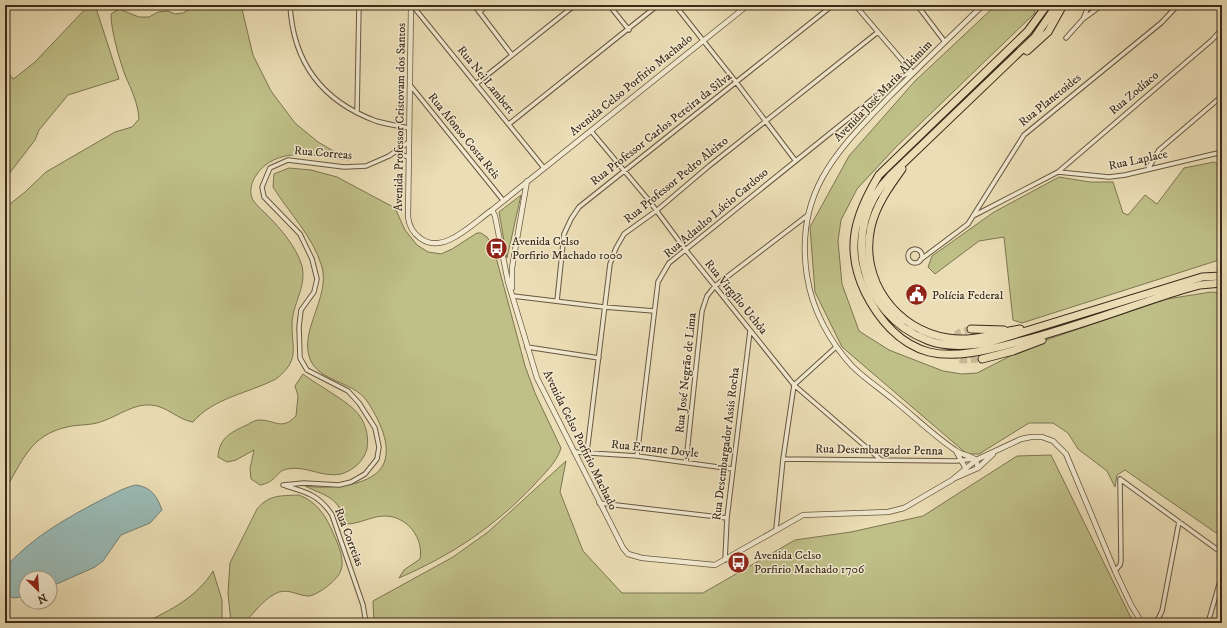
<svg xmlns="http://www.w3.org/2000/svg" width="1227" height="628" font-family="'IM FELL DW Pica',serif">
<rect width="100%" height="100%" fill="#ebddb5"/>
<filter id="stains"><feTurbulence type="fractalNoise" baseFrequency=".005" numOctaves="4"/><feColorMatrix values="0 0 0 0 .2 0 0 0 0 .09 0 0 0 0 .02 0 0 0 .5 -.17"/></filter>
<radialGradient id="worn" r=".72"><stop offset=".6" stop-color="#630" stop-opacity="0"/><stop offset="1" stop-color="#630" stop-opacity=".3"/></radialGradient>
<path fill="#bfbf88" stroke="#7c7552" d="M89 5H95L119 79 68 95 39 130 35 140 5 179V69L13 79 16 77 35 62Z
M197 5H241L253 55 271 91 295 123 318 142 349 160C318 156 275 144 255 177 251 184 249 193 253 200 257 206 263 211 268 216 281 229 297 248 302 266 307 287 292 304 292 325 292 350 300 360 276 379 249 393 213 398 193 422 178 420 167 406 151 405 135 403 118 416 103 421 91 426 79 424 67 427 30 435 22 462 5 490V208L25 192 46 172 115 132 132 127 139 119C138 103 131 89 125 75 119 58 111 31 111 14L119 9 139 17H149L158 12 168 11 175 14 183 13Z
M996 5H1034L1035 13 896 147 857 189 841 220 838 241 842 284 859 331 889 350 943 371 962 374 977 373 1034 344 1167 299 1211 292 1222 293V537L1125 470 1117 475 1115 487 1107 471 1078 449 1068 433 1053 423H1029L979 454H967L842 347 815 292 810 227 849 156 915 81Z
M1214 162 1222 166V259L1022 323 1013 320 1004 237 979 241 935 274 928 267 932 256 994 212 1059 177 1090 182H1113L1123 213 1128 215 1145 195 1157 204 1184 168Z
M289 168 311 170 337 177 395 208 405 230 417 245 428 252 441 254 452 249 477 233H481L487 237 493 246 525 366 535 393 561 448C557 462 544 474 534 485 494 527 452 555 399 578L404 570 420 559C424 538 407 516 385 516 371 516 360 524 346 524 337 496 330 498 305 486 327 489 369 487 382 467 394 447 378 418 367 401 353 381 319 382 310 359 299 330 330 298 322 267 313 236 289 213 273 187L274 174Z
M521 195 507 258 499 212Z
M303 374C317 385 350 402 359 415 367 425 371 445 364 456 359 465 351 471 341 474 322 478 306 465 287 469 276 471 277 482 260 485L251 479 250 469 254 450 236 460 227 462 218 457C219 438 231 432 247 425 250 423 255 420 259 420 276 420 281 431 296 416L298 396 295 386Z
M1051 455 1130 616 1137 623H374L373 601 453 557 488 532 566 461 560 492 583 551 622 593H703L795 540 851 532 923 516 1017 456Z
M299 495C318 502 327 518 334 535 338 544 345 560 341 570 339 579 318 595 309 596 298 596 291 589 279 592 266 597 256 610 247 620V623H231L228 593 230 563 257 509C269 494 282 496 299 495Z
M213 571 222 600V623H144C171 610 197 597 213 571Z"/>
<path fill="#9abab5" stroke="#748177" d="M136 485C151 487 157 496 162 510L150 523 121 535 103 561 95 567 50 587V578H26V596L14 598 5 595V568C31 538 65 519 99 501 112 495 122 488 136 485Z"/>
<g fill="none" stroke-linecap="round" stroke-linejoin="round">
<path stroke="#c8b996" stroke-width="7" stroke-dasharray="7 3.5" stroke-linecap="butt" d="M971 329 958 333 955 340 957 356 962 360 982 359"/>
<defs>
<path id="minor" d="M96 5V6
M290 5C293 62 322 101 376 121 386 124 398 126 409 128
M412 5 544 168
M474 5 512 55
M609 5 629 30
M675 5 736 82 795 160
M917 5 945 42
M479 12 488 5
M1083 19 1089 5
M1066 38 1083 19 1102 5
M476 84 575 5
M410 85 502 199
M357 113 359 5
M509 124 658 5
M591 131 647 198 685 249 794 385 881 460
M396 152 408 157
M1148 169 1159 150 1222 96
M1058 172 1109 177 1125 175 1222 152
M975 215 1058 172 1212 40 1222 29
M908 256a7 7 0 1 1 14 0a7 7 0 1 1-14 0Z
M920 260 968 224 1024 135 1161 23 1178 5
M513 296 604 307 654 311
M557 301 564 234 571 219 579 207 833 5
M527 347 599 358
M574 452 637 456 733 469
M587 452 610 264 616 248 624 234 656 211 709 166 878 32
M637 456 658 282 669 263 900 77 912 72 855 5
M783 459 956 461 974 459
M686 462 702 311 707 296 715 286 808 215
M1120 479 1222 553
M283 485 304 483 339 485 351 482 365 474 377 459 379 447 375 428 359 403 348 391 307 370 300 358 299 327 301 310 314 292 317 279 312 259 300 234 264 197 262 187 270 168 288 160 344 167 366 166 389 156 409 142
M286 486C307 492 320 496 332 515L363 605 366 623
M599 503 727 518
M776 529 783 459 794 385 836 347
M725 560 727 518 750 331
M1115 571 1120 565 1121 561 1120 479
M1156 623 1162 611 1179 522
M1208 623 1222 574"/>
<path id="tertiary" d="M411 5 408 217C409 226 413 233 420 238 443 256 473 223 492 210L748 5
M492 210 495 216 508 282 537 378 623 548 628 554 642 558 715 565 803 515 888 512 904 508 952 480 976 460 1021 439 1031 437H1042L1053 441 1066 454 1115 571 1131 605 1142 623
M512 288V268L527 181
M956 451 966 469
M978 468 976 460C970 455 961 455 955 450 934 436 916 418 896 402 882 390 865 379 852 366 829 341 812 309 807 276 794 192 837 151 890 96 921 65 952 35 983 5
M955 478 978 468 993 454"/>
<path id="motorway" d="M1047 5 1028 31 879 175C855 215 844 248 865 292 878 318 899 344 929 352 957 359 991 349 1018 342 1074 328 1127 307 1182 290L1200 285 1222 283
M1057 5 1035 37 891 175C839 228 859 314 927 340 946 348 968 346 987 343L1202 277 1222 276
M1027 51 1048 32 1063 5
M902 169C889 187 876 205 871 227 859 280 896 330 948 338 973 342 996 333 1020 329
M971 329 1004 330
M982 359 1013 351 1042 340"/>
</defs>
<use href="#minor" stroke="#665842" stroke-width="5.5"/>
<use href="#tertiary" stroke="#665842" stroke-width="6"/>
<use href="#motorway" stroke="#3a2b1b" stroke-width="9"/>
<use href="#minor" stroke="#f2e9cf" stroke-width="3.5"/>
<use href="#tertiary" stroke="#f2e9cf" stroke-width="4.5"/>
<use href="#motorway" stroke="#ebddb5" stroke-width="7"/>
</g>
<defs>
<symbol id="bus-disc" viewBox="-11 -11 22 22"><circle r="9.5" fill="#8f2418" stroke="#f2e9cf"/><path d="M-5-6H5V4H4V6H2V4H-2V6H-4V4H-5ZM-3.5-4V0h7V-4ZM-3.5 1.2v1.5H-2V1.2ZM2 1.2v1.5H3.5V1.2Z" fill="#fff"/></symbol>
<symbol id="civic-disc" viewBox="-11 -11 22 22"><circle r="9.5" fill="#8f2418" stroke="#f2e9cf"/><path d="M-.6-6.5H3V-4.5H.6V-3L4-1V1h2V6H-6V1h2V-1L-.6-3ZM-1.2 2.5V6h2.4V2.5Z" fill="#fff"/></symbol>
</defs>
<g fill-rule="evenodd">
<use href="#bus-disc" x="484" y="236" width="25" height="25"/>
<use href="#civic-disc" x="904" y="282" width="25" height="25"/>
<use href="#bus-disc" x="726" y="550" width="25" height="25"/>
</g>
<g text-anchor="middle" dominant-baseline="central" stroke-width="3" stroke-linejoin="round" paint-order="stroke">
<g font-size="12" fill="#3a2b1b" stroke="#f2e9cf">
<text transform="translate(486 80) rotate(51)">Rua Nei Lambert</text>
<text transform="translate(631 85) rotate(-39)">Avenida Celso Porfirio Machado</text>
<text transform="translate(883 91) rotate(-46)">Avenida José Maria Alkimim</text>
<text transform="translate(1134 93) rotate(-40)">Rua Zodíaco</text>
<text transform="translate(1050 100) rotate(-39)">Rua Planetoides</text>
<text transform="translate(400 117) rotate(-89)">Avenida Professor Cristovam dos Santos</text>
<text transform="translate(661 129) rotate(-38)">Rua Professor Carlos Pereira da Silva</text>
<text transform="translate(464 136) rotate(51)">Rua Afonso Costa Reis</text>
<text transform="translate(323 153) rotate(5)">Rua Correas</text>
<text transform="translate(1138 160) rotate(-12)">Rua Laplace</text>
<text transform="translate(676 180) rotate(-39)">Rua Professor Pedro Aleixo</text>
<text transform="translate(716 213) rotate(-40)">Rua Adaulto Lúcio Cardoso</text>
<text transform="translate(736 297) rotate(51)">Rua Virgílio Uchôa</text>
<text transform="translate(686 373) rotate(-84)">Rua José Negrão de Lima</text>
<text transform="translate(580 440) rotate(64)">Avenida Celso Porfirio Machado</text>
<text transform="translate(726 444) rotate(-83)">Rua Desembargador Assis Rocha</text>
<text transform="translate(655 449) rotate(6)">Rua Ernane Doyle</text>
<text transform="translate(879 450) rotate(1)">Rua Desembargador Penna</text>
<text transform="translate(349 537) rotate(69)">Rua Correias</text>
</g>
<g font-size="12" fill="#3a2b1b" stroke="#f2e9cf" text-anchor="start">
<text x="512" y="241">Avenida Celso<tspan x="512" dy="14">Porfirio Machado 1000</tspan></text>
<text x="932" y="295">Polícia Federal</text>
<text x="754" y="555">Avenida Celso<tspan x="754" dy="14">Porfirio Machado 1706</tspan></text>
</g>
</g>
<rect width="1227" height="628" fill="none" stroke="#ebddb5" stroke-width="20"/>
<rect x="6" y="6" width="1215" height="616" fill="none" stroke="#3a2b1b" stroke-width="2"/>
<rect x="10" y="10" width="1207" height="608" fill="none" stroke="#3a2b1b"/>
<g transform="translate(38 590) rotate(155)"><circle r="19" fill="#f2e9cf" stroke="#a89d87"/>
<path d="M0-3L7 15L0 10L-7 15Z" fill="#8f2418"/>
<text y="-6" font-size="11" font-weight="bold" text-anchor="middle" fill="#3a2b1b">N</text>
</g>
<rect width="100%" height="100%" filter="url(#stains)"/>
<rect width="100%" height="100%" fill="url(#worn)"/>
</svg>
